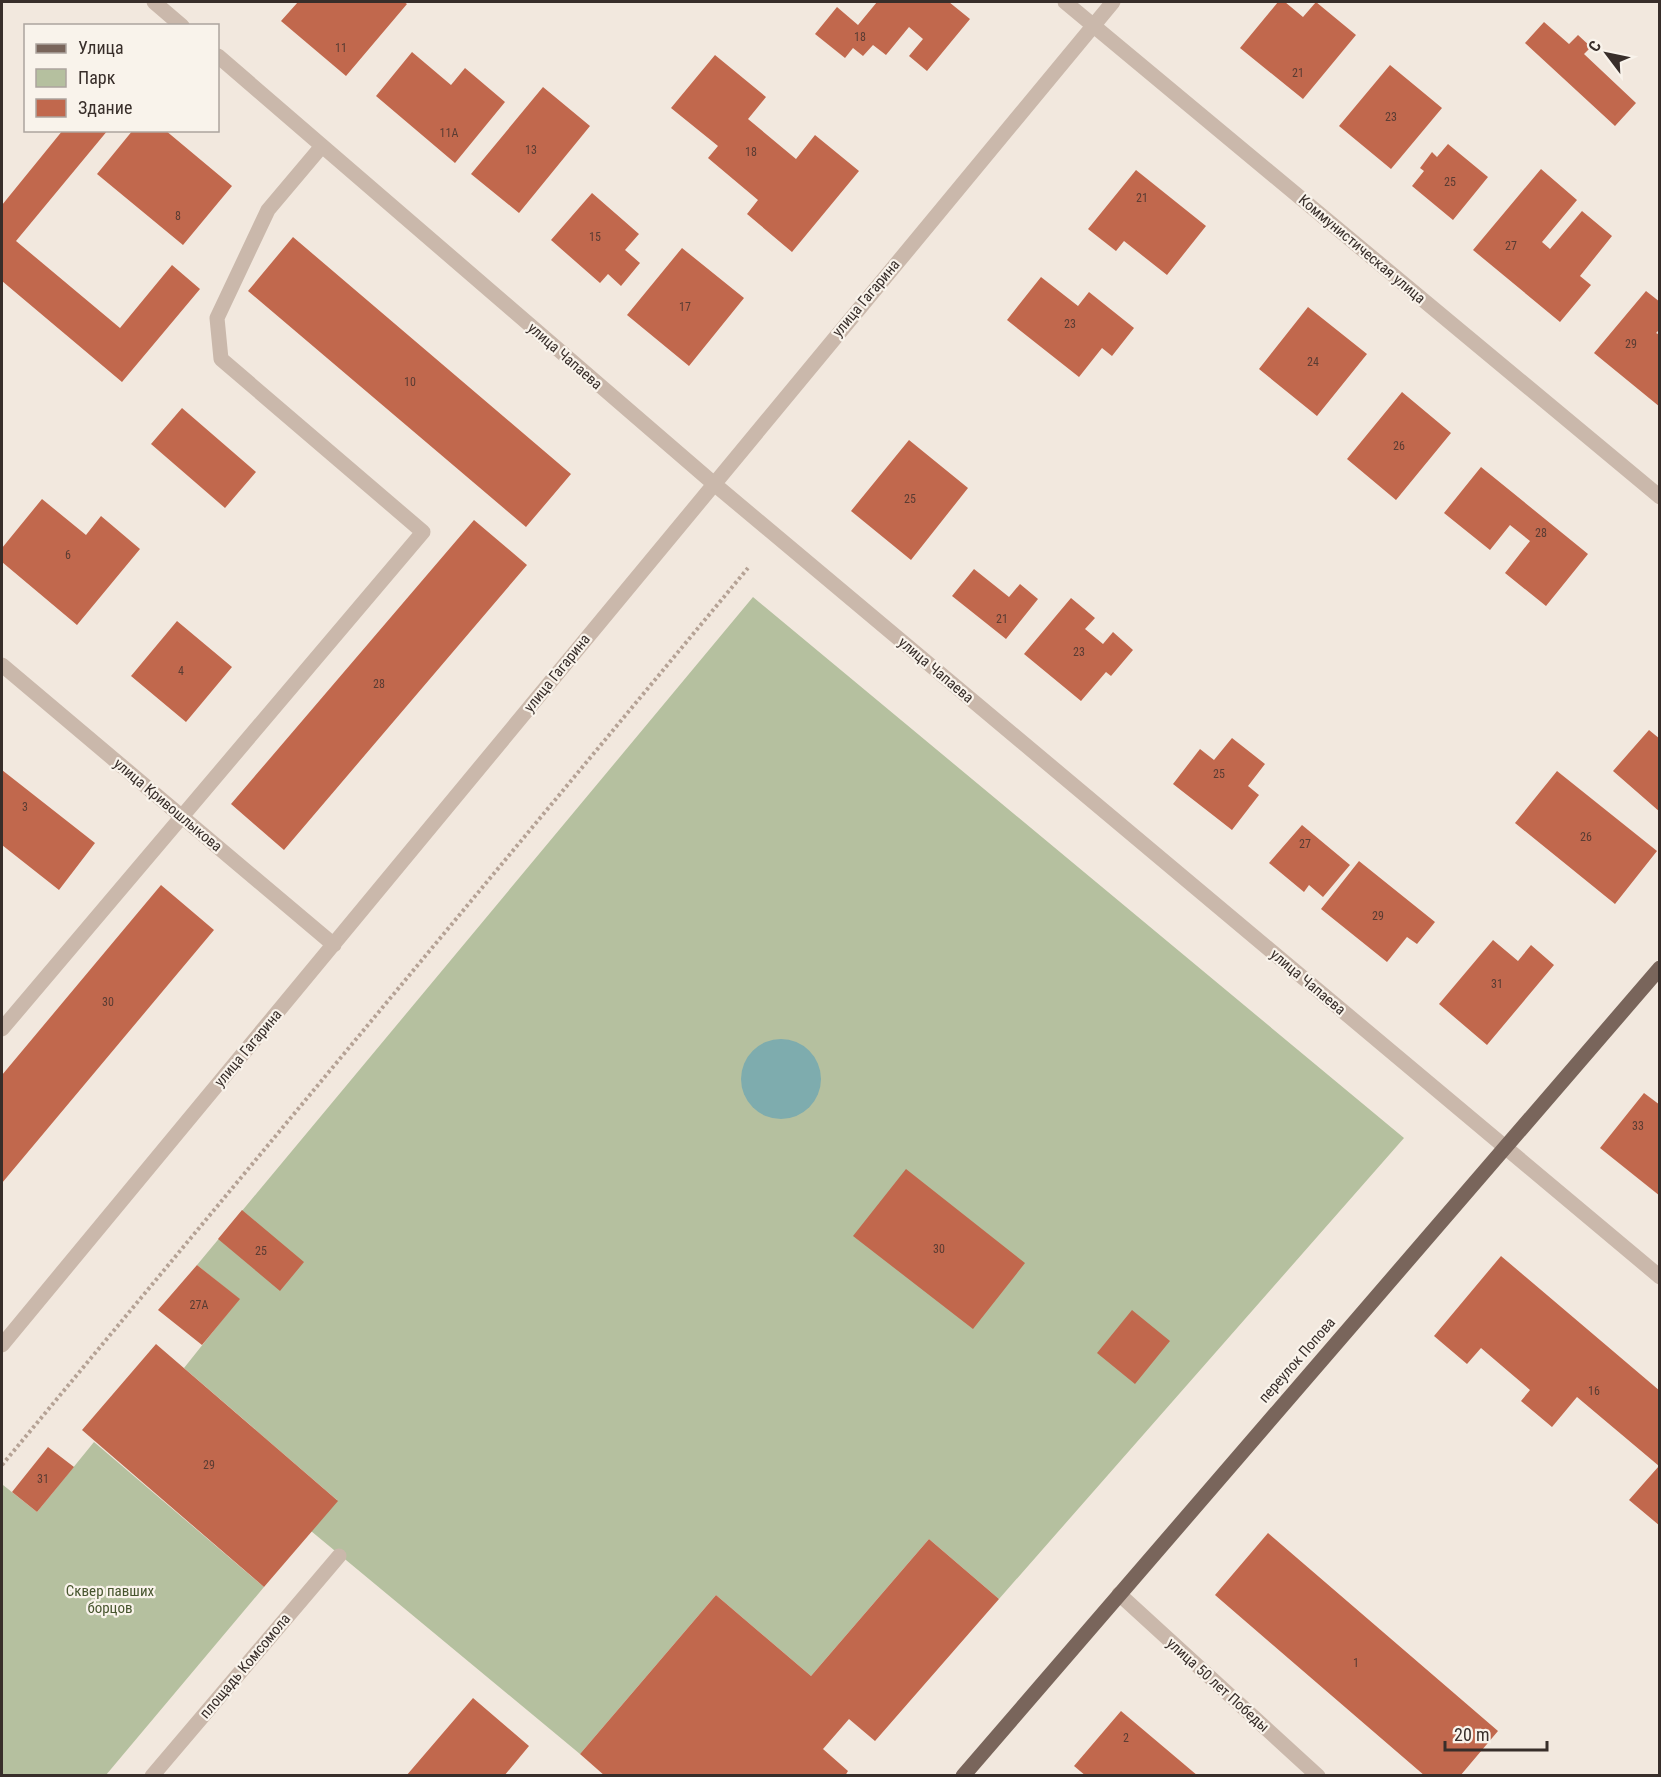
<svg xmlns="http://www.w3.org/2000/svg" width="1661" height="1777" font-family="'Roboto Condensed',sans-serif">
<rect width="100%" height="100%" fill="#f2e8de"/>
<path fill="#b5c09f" d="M753 597 1404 1138 999 1599 929 1539 811 1676 716 1595 580 1754 311 1531 337 1500 184 1368 239 1299 197 1265Z
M94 1442 264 1587 106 1775 2 1776V1487L3 1485 37 1512Z"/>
<path fill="#7eacae" d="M741 1079a40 40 0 1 1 80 0a40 40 0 1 1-80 0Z"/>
<path fill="#c1684d" d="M298 2H404L407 4 346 76 281 21Z
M877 2H949L970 19 927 71 909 56 923 39 909 27 886 55 873 45 863 56 853 48 845 58 815 34 837 7 858 25Z
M1278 2H1285L1303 17 1316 2 1356 35 1303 99 1240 48Z
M1544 22 1569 44 1578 35 1591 47 1584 54 1636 103 1615 126 1525 43Z
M412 52 451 85 465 68 505 102 455 163 376 96Z
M715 55 766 97 748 119 796 159 815 135 859 171 792 252 747 214 758 200 708 158 718 146 671 108Z
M1390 65 1442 108 1391 169 1339 126Z
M543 87 590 126 519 213 471 174Z
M63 130H108L16 241 120 328 172 265 200 289 122 382 2 281V205Z
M133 130H165L232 186 183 245 97 174Z
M1448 144 1488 177 1453 220 1412 186 1424 171 1420 168 1432 152 1437 157Z
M1541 169 1577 200 1542 242 1550 249 1582 211 1612 236 1580 276 1591 285 1560 322 1473 250Z
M1136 170 1206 226 1167 275 1124 241 1116 251 1088 229Z
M592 193 639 234 625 250 640 263 621 286 608 274 600 283 551 240Z
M293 237 571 474 526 527 248 291Z
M682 248 744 298 689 366 627 315Z
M1041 277 1078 306 1089 292 1134 328 1112 356 1102 348 1079 377 1007 320Z
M1646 291 1660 302V329L1656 333 1660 335V407L1594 353Z
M1308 307 1367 354 1317 416 1259 369Z
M1402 392 1451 433 1396 500 1347 459Z
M182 408 256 472 225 508 151 444Z
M909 440 968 488 911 560 851 511Z
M1481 467 1588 554 1546 606 1505 573 1530 541 1510 525 1490 550 1444 513Z
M42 499 86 535 101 516 140 549 77 625 2 562V548Z
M474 520 527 565 284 850 231 804Z
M974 569 1009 597 1020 584 1038 599 1006 639 952 596Z
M1071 598 1095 618 1085 629 1103 644 1113 632 1133 650 1111 676 1106 672 1081 701 1024 654Z
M177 621 232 667 186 722 131 676Z
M1649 730 1660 739V812L1613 771Z
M1232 738 1265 764 1248 786 1259 795 1232 830 1173 784 1200 749 1214 760Z
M2 770 95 843 59 890 2 845Z
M1557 771 1657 851 1615 904 1515 823Z
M1302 825 1350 865 1323 897 1309 885 1304 892 1269 863Z
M1359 861 1435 922 1417 944 1407 937 1387 962 1321 909Z
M161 885 214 930 2 1183V1075Z
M1493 940 1518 961 1531 945 1554 965 1487 1045 1439 1004Z
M1644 1093 1660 1105V1196L1600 1148Z
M906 1169 1025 1263 973 1329 853 1236Z
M242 1210 304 1262 280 1291 218 1239Z
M1501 1256 1660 1391V1526L1629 1500 1659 1466 1577 1397 1552 1427 1521 1401 1530 1390 1481 1348 1467 1364 1434 1336Z
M197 1265 240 1299 202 1345 158 1310Z
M1132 1310 1170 1341 1135 1384 1097 1353Z
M156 1344 338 1501 264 1587 82 1430Z
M48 1447 74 1467 37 1512 12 1492Z
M1268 1533 1498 1731 1460 1776H1425L1215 1595Z
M929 1539 999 1599 875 1741 849 1719 823 1749 848 1771 845 1776H605L580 1754 716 1595 811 1676Z
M473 1698 529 1746 504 1776H406Z
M1121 1711 1198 1776H1086L1074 1766Z"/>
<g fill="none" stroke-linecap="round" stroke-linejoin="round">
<path stroke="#b5a295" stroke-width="4" stroke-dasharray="3 3" stroke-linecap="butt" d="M2 1465 748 568"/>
<path stroke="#cab8ab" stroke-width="15" d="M154 2 182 26
M1065 2 1660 497
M218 56 713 483 1660 1277
M2 665 334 945
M2 1029 423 532 221 359 217 318 268 210 322 146
M2 1345 1113 2
M1119 1594 1318 1776
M152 1776 339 1556"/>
<path stroke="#79655b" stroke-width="15" d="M963 1776 1660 968"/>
</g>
<g text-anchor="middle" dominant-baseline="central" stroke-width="4.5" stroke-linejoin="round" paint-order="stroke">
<g font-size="12" fill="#5a3c33">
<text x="860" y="37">18</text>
<text x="341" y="48">11</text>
<text x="1298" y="73">21</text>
<text x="1391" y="117">23</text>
<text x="449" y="133">11А</text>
<text x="531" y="150">13</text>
<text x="751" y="152">18</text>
<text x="1450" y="182">25</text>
<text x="1142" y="198">21</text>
<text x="178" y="216">8</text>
<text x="595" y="237">15</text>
<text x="1511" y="246">27</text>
<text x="685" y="307">17</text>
<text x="1070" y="324">23</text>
<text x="1631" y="344">29</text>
<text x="1313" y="362">24</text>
<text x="410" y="382">10</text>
<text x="1399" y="446">26</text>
<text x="910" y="499">25</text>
<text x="1541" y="533">28</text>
<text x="68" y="555">6</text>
<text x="1002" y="619">21</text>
<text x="1079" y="652">23</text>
<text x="181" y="671">4</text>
<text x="379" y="684">28</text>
<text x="1219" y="774">25</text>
<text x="25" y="807">3</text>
<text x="1586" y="837">26</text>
<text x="1305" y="844">27</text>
<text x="1378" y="916">29</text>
<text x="1497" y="984">31</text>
<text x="108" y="1002">30</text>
<text x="1638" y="1126">33</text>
<text x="939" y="1249">30</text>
<text x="261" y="1251">25</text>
<text x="199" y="1305">27А</text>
<text x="1594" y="1391">16</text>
<text x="209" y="1465">29</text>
<text x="43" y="1479">31</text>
<text x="1356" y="1663">1</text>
<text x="1126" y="1738">2</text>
</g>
<g font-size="15" fill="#382e2a" stroke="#f9f3eb">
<text transform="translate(1362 249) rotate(40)">Коммунистическая улица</text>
<text transform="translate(866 298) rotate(-50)">улица Гагарина</text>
<text transform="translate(565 356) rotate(41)">улица Чапаева</text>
<text transform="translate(936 670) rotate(40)">улица Чапаева</text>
<text transform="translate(557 673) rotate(-51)">улица Гагарина</text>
<text transform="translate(168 805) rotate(40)">улица Кривошлыкова</text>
<text transform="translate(1308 982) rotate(40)">улица Чапаева</text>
<text transform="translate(248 1048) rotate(-50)">улица Гагарина</text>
<text transform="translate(1297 1360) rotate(-49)">переулок Попова</text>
<text transform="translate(245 1666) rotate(-50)">площадь Комсомола</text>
<text transform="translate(1218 1685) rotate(42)">улица 50 лет Победы</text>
</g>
<g font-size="15" fill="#47552e" stroke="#f9f3eb">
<text x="110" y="1591">Сквер павших<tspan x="110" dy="17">борцов</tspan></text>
</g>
</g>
<rect width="1661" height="1777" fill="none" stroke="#382e2a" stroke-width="6"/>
<rect x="24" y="24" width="195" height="108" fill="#f9f3eb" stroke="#aca49e" stroke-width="1.5"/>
<rect x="36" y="44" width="30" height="9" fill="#79655b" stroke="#aca49e" stroke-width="1.5"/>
<text x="78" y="54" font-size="18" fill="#382e2a">Улица</text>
<rect x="36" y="69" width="30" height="18" fill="#b5c09f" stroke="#aca49e" stroke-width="1.5"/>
<text x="78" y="84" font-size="18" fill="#382e2a">Парк</text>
<rect x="36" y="99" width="30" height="18" fill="#c1684d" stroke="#aca49e" stroke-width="1.5"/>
<text x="78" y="114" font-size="18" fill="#382e2a">Здание</text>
<g transform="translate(1607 54) rotate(302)" stroke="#f9f3eb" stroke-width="4.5" paint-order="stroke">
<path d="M0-4.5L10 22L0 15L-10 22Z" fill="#382e2a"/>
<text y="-9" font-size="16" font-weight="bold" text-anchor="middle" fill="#382e2a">С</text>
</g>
<path d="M1445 1741v9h102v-9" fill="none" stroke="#382e2a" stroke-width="3"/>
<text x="1454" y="1741" font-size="18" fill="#382e2a" stroke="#f9f3eb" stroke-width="4.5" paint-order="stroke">20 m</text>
</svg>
